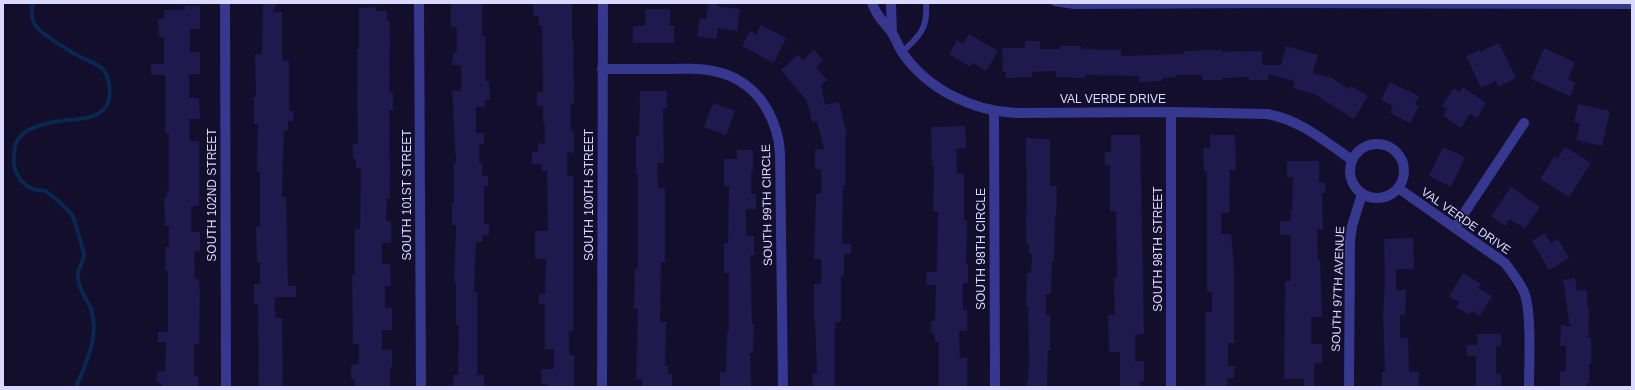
<svg xmlns="http://www.w3.org/2000/svg" width="1635" height="390" font-family="Arial,sans-serif">
<rect width="100%" height="100%" fill="#120e2b"/>
<g fill="none" stroke-linecap="round" stroke-linejoin="round">
<path stroke="#082751" stroke-width="4" d="M33 3C31 10 31 20 36 26 40 33 72 53 81 57 90 62 103 65 107 76 110 83 110 91 109 99 103 122 78 118 60 121 46 123 22 128 16 143 14 147 14 153 14 158 13 171 20 184 33 189 37 190 41 190 45 191 52 194 67 209 72 215 74 218 84 252 84 256 83 264 77 267 78 278 78 289 87 299 91 309 100 335 86 363 76 387"/>
</g>
<path fill="#20194e" d="M263 3H278L272 12H282V61H289V111H293V121H288V131H284L282 197H286L288 286H296V297H275V318H282L283 387H259L258 304H254V284H260V262H257L256 227H260V172H257L258 124H254V97H256L255 54H262Z
M451 3H482V36H485V81H489L490 100H485V107H476V133H484V144H479V163H482V176H488V186H484V224H489V235H482V242H476L474 292H477V375H484V387H453V375H458L459 326 456 325V283L454 282 456 225H452V203H454V163H456L452 91H461V65H452L453 53H457V27H451Z
M533 3H572V40H573L574 104H571V131H574V153L567 152V176H573V331H569V355H574V387H548V384H541V369H554V349H545V304H539V294H545L546 259H535V231H548L547 171H542V164H532V152H538V143L545 144V123H543V106H537V92H543L542 26H539V16H533Z
M708 3H718L717 6 740 9 737 31 718 28 716 39 697 36 700 18 706 19Z
M185 6H200V29H190V52H200V74H189V98H199L200 119H189L190 141H199V206H191V232H200V251H194L195 279H199V287H200L199 344H194V376L199 377 198 387H162V384L156 382 158 371 165 372 166 342H158V332H168V271H165V247H169V226H165L164 198H167V191H169V133H165V75H151V64H164V37H159L158 19H164V10H185Z
M376 7V11H387V22L390 21 389 92H393V110H389L390 199 387 198 386 221H391V243H382V264H390L391 286H385V308H392V330H382V350L392 349V367H390V387H355V379H351V365L359 364V344H353L352 275H355V229H360L361 168H356V159H353V144H358L357 83V49H359V8Z
M645 9H670V26H674V43H633V26H645Z
M761 25 786 38 774 63 742 46 750 31 756 35Z
M969 34 998 51 986 71 973 63 970 67 949 54 957 40 963 44Z
M1025 41H1040V49H1060V46H1081V49L1121 50V56L1183 54 1184 51H1199V50H1222V52L1262 51V65H1281L1286 46 1318 55 1313 73 1332 78 1349 89 1351 86 1368 96 1354 119 1314 94 1293 88 1295 81 1268 74V80H1249V77L1222 78V80H1202V75H1176V77L1162 78V81L1139 82V76L1086 75V78L1056 77V71L1032 72V77L1006 78V72H1003L1002 48H1025Z
M1499 43 1516 78 1498 87 1496 81 1481 88 1466 56 1480 50V52Z
M1544 48 1575 62 1568 79 1576 83 1570 96 1531 79Z
M814 50 823 60 816 67 827 80 821 85 825 105 839 102 847 135 845 136V186H843L842 244H851V254H844V276H841V322H835V387H813L812 374H817L815 322H814V284H821V259H814L816 194H821V169H815V149H824L817 121 812 122 807 101 781 70 798 55 803 60Z
M1390 82 1419 96 1415 104 1419 106 1410 123 1390 113 1393 106 1381 100Z
M1463 87 1486 103 1477 118 1470 114 1461 128 1443 116 1447 109 1442 106 1454 88 1459 92Z
M640 91H667V108H663L664 163H657L658 188H665V262H661L660 322H666L665 366H668V374H672V386L642 387V379H636L638 309H634L635 269H638V174H636V136H639Z
M713 103 735 111 726 135 704 127Z
M1578 104 1610 111 1602 146 1576 140 1580 124 1574 122Z
M965 126 966 148 956 149 957 174H964V220H967L966 264H968V283H963V311L967 310V331H959L960 358H967V387H939V342H935L934 333H931V321H935L936 285H926L927 272H937L938 212 933 211 934 166H932L931 127Z
M1111 135H1140L1144 334 1135 335V361H1144V381H1140V387H1120V352H1109L1108 315H1115L1114 278H1117L1116 212 1110 211V165H1105V152H1111Z
M1210 135H1235L1236 170H1230L1229 213H1221V234H1231L1234 266V343H1228V366H1235L1234 378H1227V387H1205V312H1212V292H1207V170L1204 171 1203 148H1210Z
M1026 138 1050 139V186H1057L1056 216H1055L1054 261H1052L1051 294H1046V315H1050V350H1048L1047 387H1027L1029 364 1028 306H1026L1027 273H1031L1032 254H1029V244H1026L1027 171H1026Z
M1443 147 1465 157 1451 187 1429 176Z
M1565 147 1591 163 1569 197 1540 179 1554 157 1557 159Z
M737 150H753V172H751V194H756V209H746V236H754V255H750L752 324H754L753 353H750L751 387H720V372H726L727 331H729V273H724V243H728L729 186H724V159H737Z
M1287 161H1319V182L1325 183V193H1322L1323 229H1317L1318 260H1320L1322 317H1311V344H1322V363H1314V387H1304V379H1284L1285 281H1291V235H1280V221H1291V210H1292L1293 177H1287Z
M1511 187 1540 207 1525 229 1510 219 1505 226 1491 216Z
M1545 233 1551 243 1558 239 1569 258 1549 270 1532 241Z
M1413 238 1414 269H1396V290H1406L1405 315H1400V338H1408L1409 372H1419V387H1382V372H1385L1383 315 1385 285 1384 239Z
M1463 273 1481 284 1478 288 1492 296 1480 316 1472 311 1470 315 1456 307 1459 302 1449 296Z
M1575 278 1577 291 1586 290 1589 313 1588 338H1591V364H1589V383H1586V387H1560V371H1566V346H1560L1561 325 1570 326 1563 280Z
M1477 334H1501V346H1496V374H1501V387H1476V356H1467V345H1477Z"/>
<g fill="none" stroke-linecap="round" stroke-linejoin="round">
<path stroke="#36378e" stroke-width="6" d="M1054 3 1074 6 1268 5 1632 6
M902 52C920 36 928 28 926 3"/>
<path stroke="#36378e" stroke-width="10" d="M225 3 226 387
M419 3 421 387
M872 3C878 19 883 20 892 33 896 39 898 46 902 52 927 89 972 111 1016 113L1171 112 1267 114C1299 119 1326 142 1352 160
M891 3 892 33
M602 69C623 69 643 69 664 69 702 68 735 67 761 100 773 117 779 134 780 154L783 387
M994 111 995 387
M1171 112V387
M1350 171a27 27 0 1 1 54 0a27 27 0 1 1-54 0Z
M1398 188 1505 263C1512 272 1519 281 1524 292 1532 312 1529 364 1529 387
M1455 227 1524 123
M602 387 603 3
M1349 387 1350 241 1352 226 1362 194"/>
</g>
<g text-anchor="middle" dominant-baseline="central" stroke-width="3" stroke-linejoin="round" paint-order="stroke">
<g font-size="12" fill="#dbd9ff" stroke="#120e2b">
<text x="1113" y="99">VAL VERDE DRIVE</text>
<text transform="translate(212 195) rotate(-90)">SOUTH 102ND STREET</text>
<text transform="translate(407 195) rotate(-90)">SOUTH 101ST STREET</text>
<text transform="translate(589 195) rotate(-90)">SOUTH 100TH STREET</text>
<text transform="translate(767 205) rotate(-91)">SOUTH 99TH CIRCLE</text>
<text transform="translate(1466 221) rotate(35)">VAL VERDE DRIVE</text>
<text transform="translate(981 249) rotate(-90)">SOUTH 98TH CIRCLE</text>
<text transform="translate(1158 249) rotate(-90)">SOUTH 98TH STREET</text>
<text transform="translate(1338 289) rotate(-88)">SOUTH 97TH AVENUE</text>
</g>
</g>
<rect width="1635" height="390" fill="none" stroke="#dbd9ff" stroke-width="8"/>
</svg>
